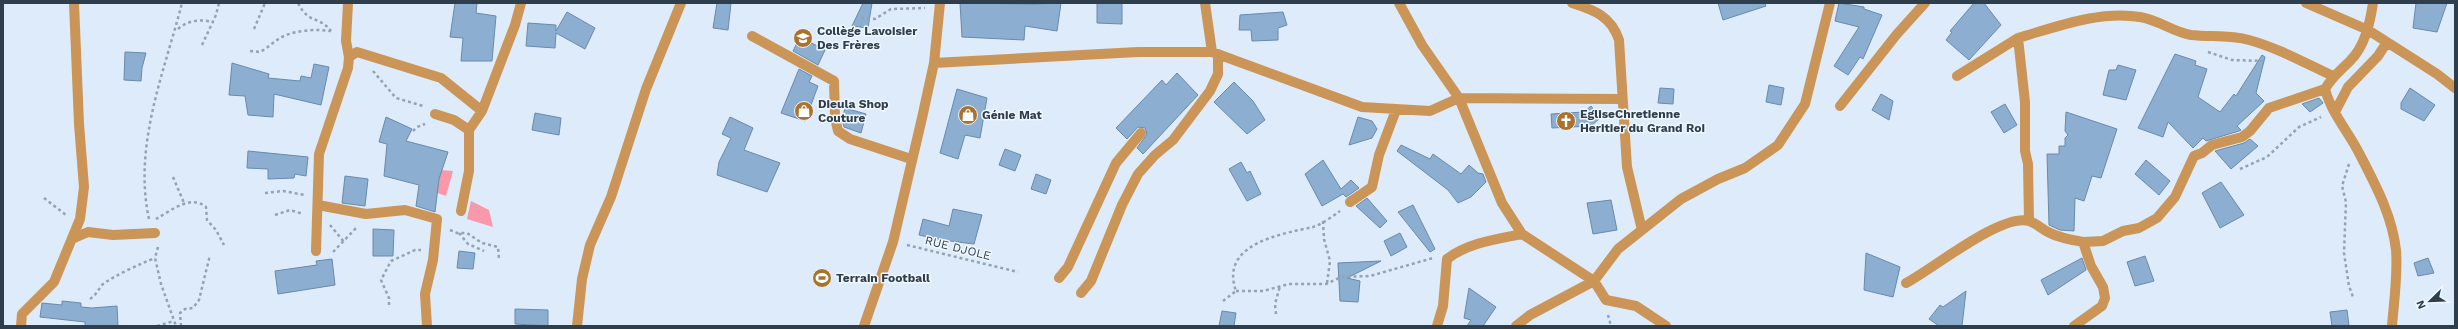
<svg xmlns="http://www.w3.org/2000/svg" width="2458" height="329" font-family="'Work Sans',sans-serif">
<rect width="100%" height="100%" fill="#ddebfa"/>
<path fill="#f898a8" d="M428 169 453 171 446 196 427 189Z
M471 201 489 210 493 227 467 219Z"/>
<path fill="#8baed1" stroke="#688aac" d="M455 3H477L476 13 496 16 492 61H461L463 38 450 37Z
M717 3H731L728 30 713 28Z
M863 3H872L868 28 852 26Z
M960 3 1033 4 1061 3 1057 31 1025 26 1024 40 962 37Z
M1097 3H1122V24L1097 23Z
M1718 3H1765L1766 6 1723 20Z
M1839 3 1864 7V9L1882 15 1863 59 1860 57 1848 75 1834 66 1859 27 1835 21Z
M1974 3H1984L2001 25 1969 60 1946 40 1952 32 1950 31Z
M2416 3H2447L2437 32 2413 28Z
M567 12 595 28 585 49 556 33 555 48 526 46 528 23 556 25V31Z
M1283 12 1287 25 1278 28V40L1252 41 1251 30H1239L1240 15Z
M800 37 825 50 818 65 793 51Z
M125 52 146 53 142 68 141 81 124 80Z
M2175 54 2196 61 2195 65 2207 69 2198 97 2220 112 2234 94 2236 96 2262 55 2265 57 2256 93 2264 101 2237 126 2241 130 2239 131 2206 141 2203 138 2193 148 2168 122 2163 137 2138 128Z
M232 63 269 74 268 78 300 81 301 76 311 78 314 64 329 67 321 105 274 94 273 117 248 115 245 96 229 95Z
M2118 65 2136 70 2126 100 2103 95 2109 70H2116Z
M799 69 812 76 809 82 818 86 805 121 781 113Z
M1177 73 1198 95 1143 154 1137 148 1147 134 1145 128 1138 127 1127 139 1116 128 1162 80 1166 85Z
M1234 82 1253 101 1265 120 1247 134 1214 102Z
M1769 85 1784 88 1781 105 1766 102Z
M1660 88 1674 89 1673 104 1658 103Z
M2410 88 2435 105 2424 121 2401 109V103Z
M957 89 987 98 980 138 965 135 958 159 940 153Z
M1881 94 1893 101 1889 120 1872 110Z
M2319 98 2323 103 2310 112 2302 104Z
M2005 104 2017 125 2004 133 1991 112Z
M1591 106 1600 118 1591 126 1552 128 1551 114 1584 112Z
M845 108 866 114 861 133 844 127 842 119Z
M2066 112 2117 129 2101 178 2092 176 2084 201 2075 198 2074 231 2060 230 2049 225 2047 154H2059V146H2065V138L2068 135 2065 131Z
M535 113 561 118 559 135 532 130Z
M386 117 412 129 406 141 448 152 439 179 435 212 416 206 419 185 384 176 387 144 379 142Z
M730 117 753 128 744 150 780 163 767 192 717 175 719 162 731 138 722 134Z
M1358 117 1372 121 1377 129 1372 138 1349 145Z
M2250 139 2258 146 2231 169 2215 151 2244 143Z
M1401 145 1430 159 1433 154 1461 174 1469 165 1478 173 1483 174 1486 182 1471 197 1458 203 1448 190 1397 151Z
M1005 149 1021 155 1015 171 999 165Z
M248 151 308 157 306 176 295 174 294 178 268 179V169L247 168Z
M1323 160 1341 189 1351 180 1359 188 1346 197 1343 194 1322 206 1305 174Z
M2146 160 2170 181 2159 195 2135 174Z
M1241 162 1247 173 1250 171 1261 194 1247 201 1229 169Z
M1036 174 1051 180 1046 194 1031 189Z
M345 176 368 179 365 206 342 203Z
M2221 182 2244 215 2220 228 2202 193Z
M1367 198 1387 221 1380 228 1356 206Z
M1611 200 1617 230 1593 234 1587 203Z
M1413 205 1435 249 1430 252 1398 212Z
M953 209 982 215 974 244 942 240 919 235 923 219 949 226Z
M373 229 394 230 393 256H373Z
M1400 233 1407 247 1391 256 1384 241Z
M459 251 475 253 473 269 457 268Z
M1866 253 1900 267 1893 297 1864 290Z
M2145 256 2154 281 2135 286 2127 262Z
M2082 258 2086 270 2048 295 2041 280Z
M2428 258 2434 273 2418 276 2414 263Z
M332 259 335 285 278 294 275 271 317 265 316 261Z
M1381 261 1347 278 1360 281 1358 302 1340 301 1338 263Z
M1469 288 1496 307 1483 326H1467L1471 320 1464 318Z
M1966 291 1962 326H1939L1929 319 1940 305 1943 307Z
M62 301 81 303V307L92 308 117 306 118 326H85V322L40 317 42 303 62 305Z
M515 309 548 310V326L515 324Z
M2347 310 2349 326H2332L2330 312Z
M1222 311 1236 313 1234 326H1219Z"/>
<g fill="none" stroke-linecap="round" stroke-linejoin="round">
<path stroke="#94a3b2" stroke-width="2.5" stroke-dasharray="3 3" stroke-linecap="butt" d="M298 3C309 25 319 15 331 31
M861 18 875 19 891 9 925 8
M178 29C188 20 201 19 213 22
M254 29 265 3
M202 45 216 15 219 3
M250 51 260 52C268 48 275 40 284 36 298 30 316 29 331 31
M2208 52 2232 60 2262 61
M373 71 396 98 423 106
M413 131 417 127 425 124
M2349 164 2342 186 2346 202 2344 253 2349 286 2353 297
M2240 169 2267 157 2299 127 2321 117
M173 177 184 203
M265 193 283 191 305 195
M44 198 66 215
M275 215 290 210 303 214
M149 219C133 146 164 73 182 3
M156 219C170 211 191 194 206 207L207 220 216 230 224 245
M1323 221 1324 239 1330 261 1327 283
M330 225 344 242
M450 230 457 233H467L482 243 498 247 499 259
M459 233 468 244 484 251
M907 245 1018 272
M158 247 155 258 161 284 176 326
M333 252 357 227
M1236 291H1263L1289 284H1326L1341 277 1370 276 1433 258
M90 299C96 295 98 290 102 285 113 276 142 263 155 258
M1223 301 1236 291C1219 244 1281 234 1313 227 1322 224 1332 217 1340 211
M389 305V298L381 280 391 261 415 250H421
M1276 314 1275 304 1280 286
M1608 315 1611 326
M157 326 174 321
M181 326 180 313 185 309 193 308 199 300 210 255"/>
<path stroke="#cb9557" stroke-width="10" d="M348 3 346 41 349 57 357 52 441 78 482 111
M1205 3 1212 52
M1399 3 1422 45 1459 98 1502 203 1522 234 1594 281 1606 300 1636 306 1666 326
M1572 3C1594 10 1611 16 1619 40L1627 167 1642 230
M2306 3 2368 30 2437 74 2455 88
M2373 3C2370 23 2365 46 2350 61 2340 71 2332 77 2325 89 2331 112 2347 130 2358 151 2374 182 2392 214 2396 250 2398 275 2394 301 2392 326
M752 36 834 81 835 118 838 131 850 139 911 159
M934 63 1138 52H1212L1362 107 1430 111 1459 98 1621 99
M1957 76 2018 38
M1840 106 1897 34 1925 3
M2335 112 2348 87 2378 56 2387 42
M435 114 454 120 469 130
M1350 202 1372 187 1379 155 1396 110
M318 205 366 214 405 210 437 219 433 260 425 294 427 326
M461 211 469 171V130L482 111 515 25 521 3
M2029 221 2028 164 2025 151V102L2018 38C2056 27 2100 10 2140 17 2159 20 2173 32 2191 35 2211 37 2230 35 2249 40 2278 48 2305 63 2333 76
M72 239 88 232 113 235 155 233
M316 251 319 154 348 68 349 57
M1059 278 1068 267 1116 163 1141 133
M1906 283C1933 269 2001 213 2029 221 2036 223 2042 229 2048 232 2059 238 2071 240 2083 242
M1081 293 1091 281 1122 205 1138 174 1155 155 1173 140 1210 91 1218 74V54
M21 326 22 314 54 282 80 219 84 187 79 124 74 3
M577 326 582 279 590 245 611 197 646 89 681 3
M864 326 893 242 922 118 934 63 940 3
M1437 326 1443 306 1447 259C1467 243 1497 239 1522 234
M1516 326 1530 315 1594 281 1618 249 1681 199 1718 179 1745 168 1778 145 1805 104 1830 3
M2074 326 2102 306 2105 298 2103 287 2091 266 2083 242 2103 241 2123 231 2139 228 2157 218 2175 197 2194 156 2202 153 2212 145 2242 137 2250 131 2269 108 2325 89"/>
</g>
<defs>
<symbol id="school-disc" viewBox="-11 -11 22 22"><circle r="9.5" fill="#a9732e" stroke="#f0f7ff"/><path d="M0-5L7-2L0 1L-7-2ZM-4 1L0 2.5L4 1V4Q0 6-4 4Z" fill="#fff"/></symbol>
<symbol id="shop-disc" viewBox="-11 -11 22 22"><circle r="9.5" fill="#a9732e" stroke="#f0f7ff"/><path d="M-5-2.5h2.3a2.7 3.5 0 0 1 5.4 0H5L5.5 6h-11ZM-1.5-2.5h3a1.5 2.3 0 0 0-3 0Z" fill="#fff"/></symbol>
<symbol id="church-disc" viewBox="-11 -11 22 22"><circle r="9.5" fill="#a9732e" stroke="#f0f7ff"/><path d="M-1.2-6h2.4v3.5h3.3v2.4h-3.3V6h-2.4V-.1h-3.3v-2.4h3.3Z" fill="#fff"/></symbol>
<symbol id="stadium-disc" viewBox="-11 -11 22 22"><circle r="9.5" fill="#a9732e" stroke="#f0f7ff"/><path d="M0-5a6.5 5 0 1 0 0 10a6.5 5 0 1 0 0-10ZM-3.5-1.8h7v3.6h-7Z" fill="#fff"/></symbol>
</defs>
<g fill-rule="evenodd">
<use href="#school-disc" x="792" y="27" width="22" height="22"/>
<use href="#shop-disc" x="793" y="100" width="22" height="22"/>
<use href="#shop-disc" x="957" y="104" width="22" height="22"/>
<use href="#church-disc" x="1555" y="110" width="22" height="22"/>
<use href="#stadium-disc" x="811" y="267" width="22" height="22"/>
</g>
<g text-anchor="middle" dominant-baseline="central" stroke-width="3" stroke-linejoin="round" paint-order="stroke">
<g font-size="12" font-weight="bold" fill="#2f3e4d" stroke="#f0f7ff" text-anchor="start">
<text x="817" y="31">Collège Lavoisier<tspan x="817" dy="14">Des Frères</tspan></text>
<text x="818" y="104">Dieula Shop<tspan x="818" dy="14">Couture</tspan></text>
<text x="1580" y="114">EgliseChretienne<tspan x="1580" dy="14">Heritier du Grand Roi</tspan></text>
<text x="982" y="115">Génie Mat</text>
<text x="836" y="278">Terrain Football</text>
</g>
<g font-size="12" fill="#2f3e4d" stroke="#f0f7ff">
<text transform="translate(958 248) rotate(14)">RUE DJOLE</text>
</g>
</g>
<rect width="2458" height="329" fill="none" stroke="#2f3e4d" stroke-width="8"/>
<g transform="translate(2430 301) rotate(247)" stroke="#f0f7ff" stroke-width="3" paint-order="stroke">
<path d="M0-3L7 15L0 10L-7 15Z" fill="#2f3e4d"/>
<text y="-6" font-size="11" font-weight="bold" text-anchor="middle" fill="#2f3e4d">N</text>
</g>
</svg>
